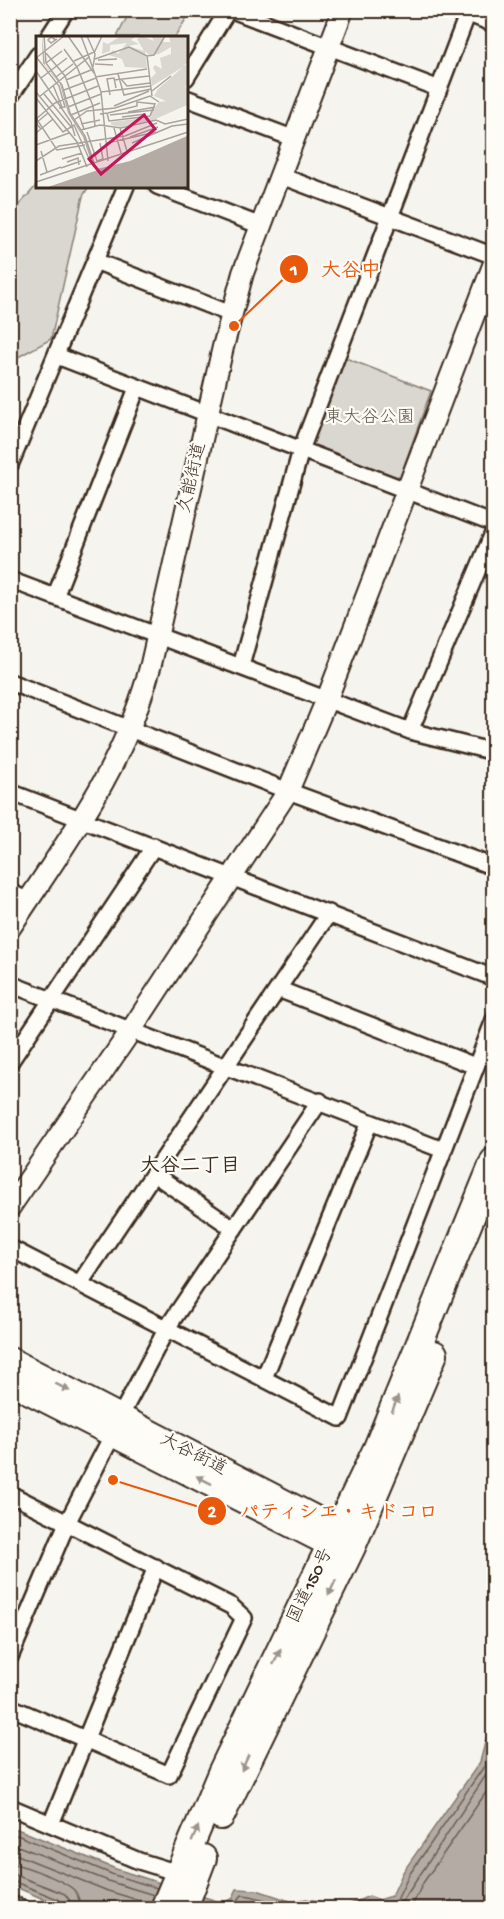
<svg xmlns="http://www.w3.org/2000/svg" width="504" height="1919" font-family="'Gochi Hand','Klee One',sans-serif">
<rect width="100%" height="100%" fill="#f5f4ee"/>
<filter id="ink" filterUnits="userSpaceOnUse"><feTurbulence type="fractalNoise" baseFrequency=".0167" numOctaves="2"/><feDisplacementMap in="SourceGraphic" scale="12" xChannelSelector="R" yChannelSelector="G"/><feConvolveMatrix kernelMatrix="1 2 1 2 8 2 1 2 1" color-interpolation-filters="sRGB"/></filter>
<g filter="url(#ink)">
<path fill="#dad6d0" stroke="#8a8077" stroke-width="1.5" d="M130 11V10L191 11 175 37H117Z
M37 185 89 186 83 196 51 339 11 361V214Z
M343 357 431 391 401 474 397 477 314 446 311 442Z"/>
<path fill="#b4aca4" stroke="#84786e" stroke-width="1.5" d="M493 1684V1908H342L369 1896 379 1900 392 1896 403 1872 480 1762 489 1728Z
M17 1829 116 1869 223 1903 232 1899 237 1889 257 1890 293 1902 306 1899 318 1901 334 1908H64L11 1885 10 1830Z"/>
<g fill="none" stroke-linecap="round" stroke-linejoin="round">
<path stroke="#6b5e54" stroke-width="1.5" d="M10 1835H17L114 1875 157 1888
M10 1843 111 1882 154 1895
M10 1852 108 1891 151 1904
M10 1864C23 1864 65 1881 74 1890 79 1896 80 1902 81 1908
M10 1873 65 1894 70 1901 72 1908
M10 1880 60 1900 64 1908
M224 1908 235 1904 242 1895C260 1896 274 1905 291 1908 301 1909 309 1904 320 1908
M357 1908C371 1902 383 1909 397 1900L409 1875 485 1765 494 1735
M398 1908 494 1763
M411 1908 423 1883 494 1781"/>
<defs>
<path id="minor" d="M232 10 437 88
M459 10 494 24
M48 38 66 10
M186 78 228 10
M10 97 38 55
M186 98 295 139
M281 176 494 256
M157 186 261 226
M95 261 231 314
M57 356 494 524
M10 465 126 186
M10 580 410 731 494 752
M55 597 137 388
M241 666 301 450 469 10
M10 682 288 791 494 867
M410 731 494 531
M10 792 494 978
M10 892 28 901
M10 984 443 1150
M278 989 475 1066
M10 1062 154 846
M154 1174 234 1229
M10 1248 340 1418 494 1020
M80 1283 329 913
M264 1378 370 1122
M120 1417 167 1328 320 1101
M10 1494 231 1606 244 1618 169 1775 10 1707
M10 1657 67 1523 113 1434
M10 1807 139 1861 178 1873
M51 1824 156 1567
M10 1904 21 1908"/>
<path id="tertiary" d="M10 928C67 841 125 766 151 664L223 347 243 273 343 10
M10 1207 132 1029 288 791 327 699 494 263"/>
<path id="primary" d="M10 1360 338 1530 350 1545
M10 1382 331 1545 349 1546"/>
<path id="trunk" d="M221 1816 352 1547 434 1354
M164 1908 221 1773 377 1448 494 1161
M184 1908 203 1858"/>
</defs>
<use href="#minor" stroke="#3b2a1e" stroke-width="20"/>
<use href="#tertiary" stroke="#3b2a1e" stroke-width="24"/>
<use href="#primary" stroke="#3b2a1e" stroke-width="28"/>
<use href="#trunk" stroke="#3b2a1e" stroke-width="30"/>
<use href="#minor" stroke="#fdfcf7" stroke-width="15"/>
<use href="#tertiary" stroke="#fdfcf7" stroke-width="20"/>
<use href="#primary" stroke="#fdfcf7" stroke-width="24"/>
<use href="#trunk" stroke="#fdfcf7" stroke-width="26"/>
</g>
<defs><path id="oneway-solid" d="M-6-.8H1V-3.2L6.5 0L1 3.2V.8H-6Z" transform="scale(1.5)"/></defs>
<g fill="#9c938a">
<use href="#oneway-solid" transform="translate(62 1387) rotate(27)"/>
<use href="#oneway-solid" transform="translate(395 1404) rotate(-68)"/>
<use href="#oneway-solid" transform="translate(204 1480) rotate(-153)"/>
<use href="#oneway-solid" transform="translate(332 1588) rotate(115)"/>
<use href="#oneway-solid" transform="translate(277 1657) rotate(-64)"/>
<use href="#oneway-solid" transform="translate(245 1763) rotate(115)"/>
<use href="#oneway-solid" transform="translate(195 1834) rotate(-67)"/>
</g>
</g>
<g text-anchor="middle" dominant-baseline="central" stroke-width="4.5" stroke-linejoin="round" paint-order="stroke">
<g font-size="18" fill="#63554a" stroke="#fdfcf7">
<text x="370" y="418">東大谷公園</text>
</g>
<g font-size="18" fill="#3b2a1e" stroke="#fdfcf7">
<text transform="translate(193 478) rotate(-77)">久能街道</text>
<text transform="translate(193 1455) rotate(27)">大谷街道</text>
<text transform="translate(311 1586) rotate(-64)">国道150号</text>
</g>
<g font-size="20" font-weight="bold" fill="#3b2a1e" stroke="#fdfcf7">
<text x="190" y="1167">大谷二丁目</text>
</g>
</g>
<g transform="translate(36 36)">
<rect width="152" height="152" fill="#f5f4ee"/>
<path d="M85 0H101L95 4 103 8 92 10 108 15 101 3 106 0 118 5 115 0H129L126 6H134L135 9 133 0H151V29L146 28 151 30V51L147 49 151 52V69L117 84 85 91 75 89V86L116 81 114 78 123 66 130 65 118 60 122 53 147 31 116 50 115 42 120 37 117 32 119 29 126 33 124 22 135 18V11L123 18 113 19 109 15 111 32 89 31 86 23 73 19 77 14 82 18 91 7 74 9V15L66 18 67 6 72 8Z" fill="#dad6d0"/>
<path d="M6 0 9 29 25 48 33 76 50 103 61 133 94 125 151 100V151H12L62 134 57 131 47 101 32 77 24 48 7 27Z" fill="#b4aca4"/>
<path fill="none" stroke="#aba39b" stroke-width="1.5" d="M8 0 10 27 26 49 34 77 49 100 58 127M32 0 58 37M51 0 59 18 57 31M20 4 15 1 12 4 15 7 21 3M28 13 41 31M10 17 29 40 48 93M58 17 66 0M111 20 116 60M53 21 65 56 72 125M0 22 28 0M1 22 23 50 29 71 23 72M59 23 93 11 111 20 118 19 129 0M62 24 81 23M38 25 58 16M10 27 26 15M59 28 77 29M41 31 57 70 59 90M0 35 35 86 39 100M82 38 88 59 115 53M20 41 37 28M59 41 111 33M5 42 31 22M85 43 91 50 114 47M30 44 55 34M78 44 113 40M17 49 26 71M28 54 60 42M116 55 135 40M0 56 41 106 51 131M65 56 115 50M8 58 36 92M74 59 71 43 78 42 80 52M3 61 53 21 45 0M0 62 27 96 38 89 55 127M78 70 113 55M32 71 65 58M92 76 119 71M64 78 71 77 73 85 114 80 119 68 101 66V70L72 77M35 79 64 67M74 79 118 74M86 81 110 78M0 82 21 114 49 109M0 83 19 67 62 50M38 84 51 75 79 72 114 60 123 66M45 88 64 84M78 92 85 117M84 92 91 115M5 93 0 87 12 77M45 94 64 89 85 92 120 84 129 88 152 83M51 96 61 125 67 123 64 107M0 97 17 83M94 101 122 91M71 107 120 96M96 107 136 90 152 88M0 109 33 97M5 115 11 136M26 123 46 117M0 125 23 110 89 100 121 87M31 126 42 122 43 129M25 132 45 125M4 139 25 131M0 146 152 96"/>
<path fill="#c2185b" fill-opacity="0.15" stroke="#c2185b" stroke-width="3" d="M108 79 119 93 65 138 53 123Z"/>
<rect width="152" height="152" fill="none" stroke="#3b2a1e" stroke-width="3"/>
</g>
<path fill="none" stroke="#e8590c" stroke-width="2" d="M234 326L294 269M113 1480L212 1511"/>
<g fill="#e8590c" stroke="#fdfcf7" stroke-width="2">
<circle cx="234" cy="326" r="6"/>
<circle cx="113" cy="1480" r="6"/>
<circle cx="294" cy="269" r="15"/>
<circle cx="212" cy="1511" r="15"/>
</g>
<g font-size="18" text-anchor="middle" font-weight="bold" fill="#fff">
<text x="294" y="275">1</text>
<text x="212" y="1517">2</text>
</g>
<g font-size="20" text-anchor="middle" font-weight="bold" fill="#e8590c" stroke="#fdfcf7" stroke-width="4.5" stroke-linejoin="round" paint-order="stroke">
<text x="351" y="276">大谷中</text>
<text x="339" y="1518">パティシエ・キドコロ</text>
</g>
<rect width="504" height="1919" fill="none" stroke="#fdfcf7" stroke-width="36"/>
<rect x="18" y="18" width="468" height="1883" fill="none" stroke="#3b2a1e" stroke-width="2" filter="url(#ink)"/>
</svg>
